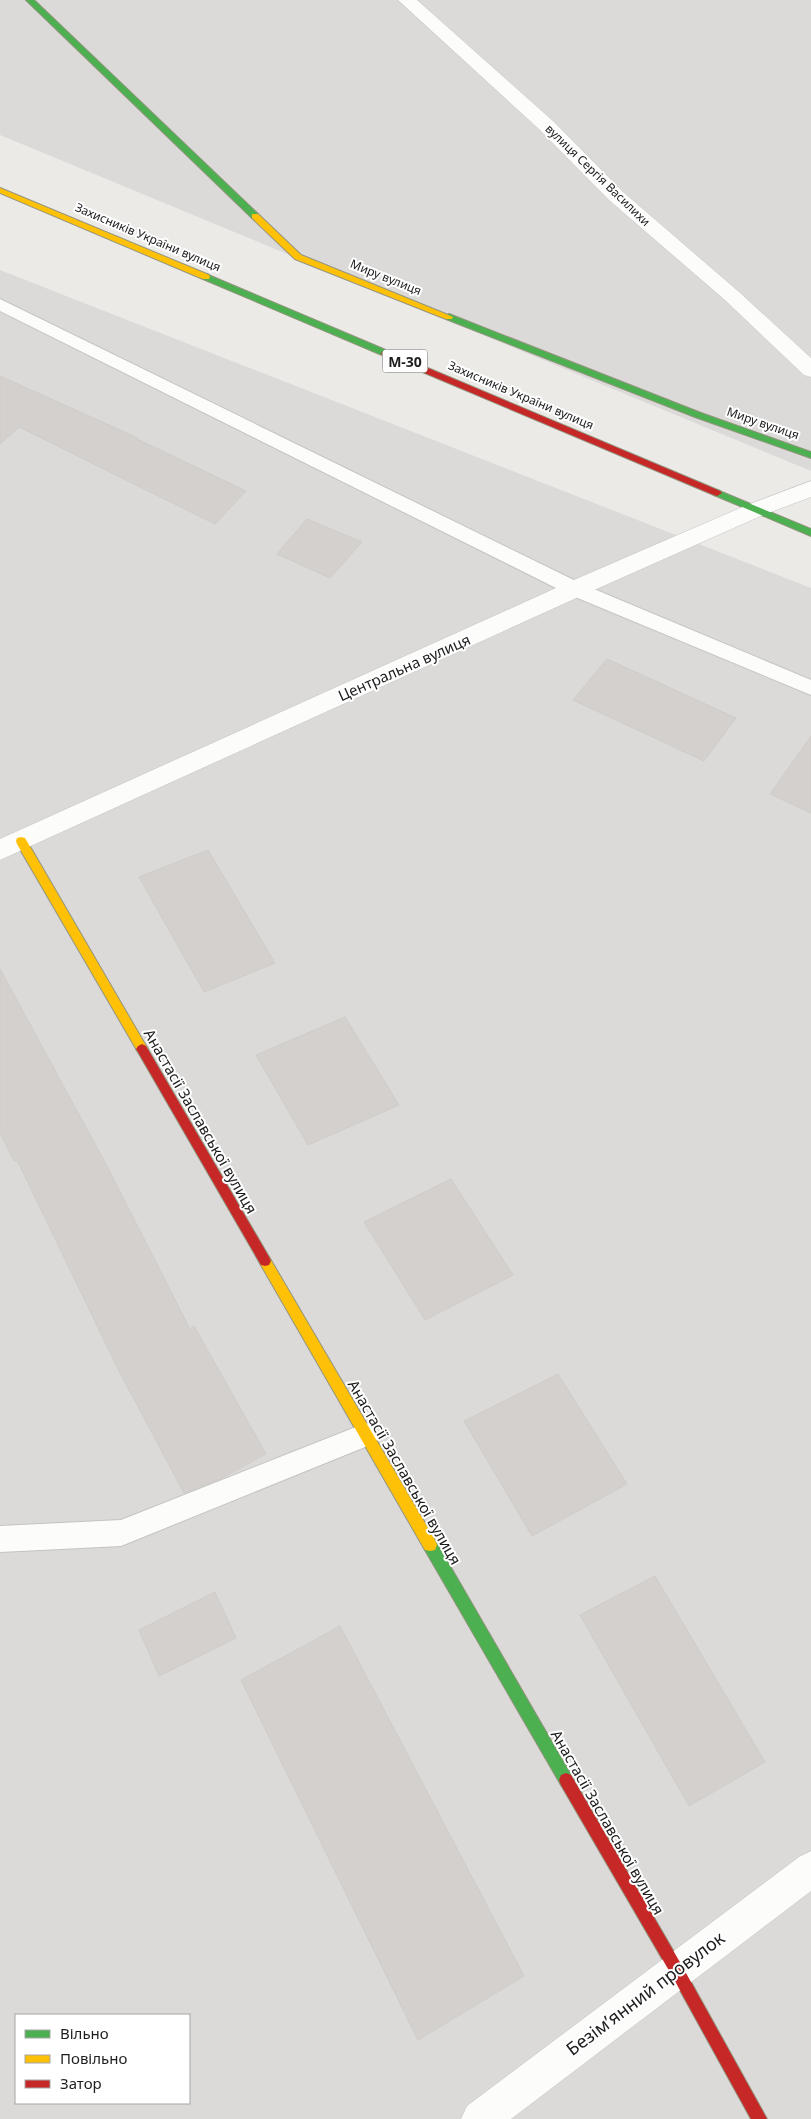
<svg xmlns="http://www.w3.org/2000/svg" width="811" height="2119" font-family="'Noto Sans',sans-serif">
<rect width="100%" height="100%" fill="#eceae7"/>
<path fill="#dbdad8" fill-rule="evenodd" d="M0 0H811V471L0 135Z
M0 270 811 588V2119H0ZM16 2015H189V2103H16Z"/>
<path fill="#d3d0ce" stroke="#cfccc8" d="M0 376 138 438 137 439 246 491 215 524 19 427 0 444Z
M307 519 362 542 330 578 277 554Z
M607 659 736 718 704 761 573 700Z
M811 736V813L770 794Z
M208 850 275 963 204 992 139 877Z
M0 969 108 1168 190 1329 194 1326 266 1454 222 1478 184 1493 118 1369 17 1160 14 1161 0 1133Z
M345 1017 399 1105 308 1145 256 1055Z
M451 1179 513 1275 425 1320 364 1222Z
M558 1374 627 1484 532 1536 464 1421Z
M655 1576 765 1762 689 1806 580 1615Z
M215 1592 236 1638 159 1676 139 1630Z
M340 1626 524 1976 418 2040 241 1680Z"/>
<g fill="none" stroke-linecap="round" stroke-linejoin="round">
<defs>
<path id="lane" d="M0 299 582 584 811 680V695L568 594 0 311Z
M366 1423 375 1427 379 1435 375 1443 121 1546 0 1552V1526L121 1520Z"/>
<path id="street" d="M398 0H417L553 121 623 192 739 292 811 358V377L804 375 725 300 609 200 539 129Z
M811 481V497L763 515 583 595 0 860V839L567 583 747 505Z
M811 1851V1891L511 2119H461L467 2106 799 1857Z"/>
<path id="fast" d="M26 0H34L258 214V218H252Z
M206 274 388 351 389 353 388 355H382L203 279V275Z
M449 314 701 413 811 452V458L695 417 446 319 445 317Z
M717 490 811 529V536L714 495 712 493Z
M430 1539 435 1540 571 1775 573 1780 571 1785 566 1787 561 1785 425 1550 423 1545 425 1540Z"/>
<path id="slow" d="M0 188 209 275 210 277 209 279H203L0 193Z
M252 214H258L301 255 453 317 452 319H446L295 259 252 218Z
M21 837 25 838 146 1046 148 1049 146 1052H138L17 844 16 841 17 838Z
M265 1256 269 1257 435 1540 437 1545 435 1550 430 1551 425 1550 261 1265 259 1261 261 1257Z"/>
<path id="jam" d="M385 350 720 491 722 493 717 496 714 495 382 355 381 353Z
M142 1044 146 1046 269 1257 271 1261 269 1265 265 1266 261 1265 138 1052 136 1049 138 1046Z
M566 1773 571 1775 681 1964 767 2119H751L671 1974 561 1785 559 1780 561 1775Z"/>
</defs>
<use href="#lane" stroke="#c5c4c3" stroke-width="2"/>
<use href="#street" stroke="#c5c4c3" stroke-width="1"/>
<use href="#fast" stroke="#93957f" stroke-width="2"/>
<use href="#slow" stroke="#93957f" stroke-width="2"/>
<use href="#jam" stroke="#93957f" stroke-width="2"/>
<use href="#lane" fill="#fcfcfb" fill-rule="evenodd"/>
<use href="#street" fill="#fcfcfb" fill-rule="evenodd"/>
<use href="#fast" fill="#4caf50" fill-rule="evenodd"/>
<use href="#slow" fill="#ffc107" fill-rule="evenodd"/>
<use href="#jam" fill="#c62828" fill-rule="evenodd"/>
</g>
<g text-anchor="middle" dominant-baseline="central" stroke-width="4" stroke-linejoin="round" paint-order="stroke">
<g font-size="12" fill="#1e1e1e" stroke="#fff">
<text transform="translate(598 175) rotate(44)">вулиця Сергія Василихи</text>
<text transform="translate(148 237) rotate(23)">Захисників України вулиця</text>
<text transform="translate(386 277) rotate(22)">Миру вулиця</text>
<text transform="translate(521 395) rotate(23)">Захисників України вулиця</text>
<text transform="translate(763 423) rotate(19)">Миру вулиця</text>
</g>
<rect fill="#fff" stroke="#626262" stroke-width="1" x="382.5" y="349.5" width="45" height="23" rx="4"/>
<g font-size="14" font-weight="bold" fill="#1e1e1e">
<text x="405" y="361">М-30</text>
</g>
<g font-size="15" fill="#1e1e1e" stroke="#fff">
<text transform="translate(404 667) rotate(-24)">Центральна вулиця</text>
<text transform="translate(201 1121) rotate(60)">Анастасії Заславської вулиця</text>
<text transform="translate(405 1472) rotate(60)">Анастасії Заславської вулиця</text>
<text transform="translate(608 1822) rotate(60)">Анастасії Заславської вулиця</text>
</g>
<g font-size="18" fill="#1e1e1e" stroke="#fff">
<text transform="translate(645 1993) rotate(-37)">Безімʼянний провулок</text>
</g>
</g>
<rect x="15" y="2014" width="175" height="90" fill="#ffffff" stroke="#a5a5a5"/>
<rect x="25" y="2030" width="25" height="8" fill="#4caf50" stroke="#a5a5a5"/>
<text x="60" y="2039" font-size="15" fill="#1e1e1e">Вільно</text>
<rect x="25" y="2055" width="25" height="8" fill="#ffc107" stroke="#a5a5a5"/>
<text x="60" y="2064" font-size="15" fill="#1e1e1e">Повільно</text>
<rect x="25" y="2080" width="25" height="8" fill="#c62828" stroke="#a5a5a5"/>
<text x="60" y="2089" font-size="15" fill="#1e1e1e">Затор</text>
</svg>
